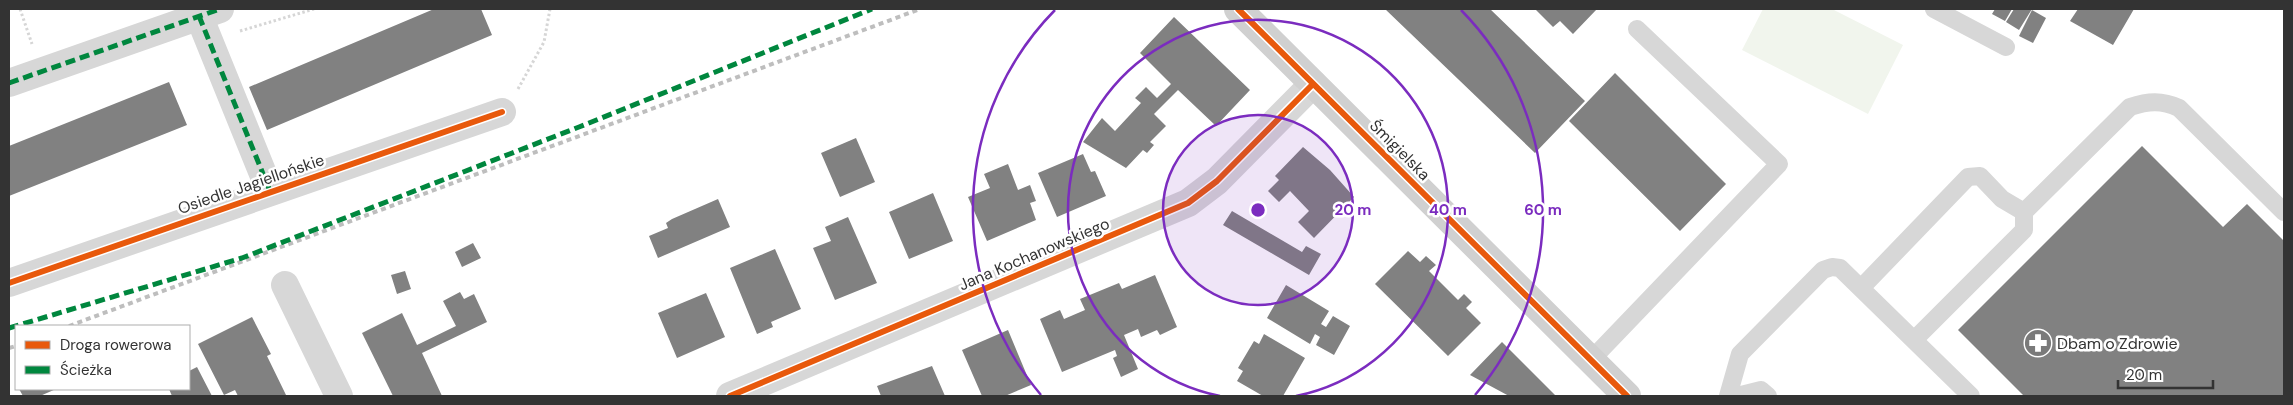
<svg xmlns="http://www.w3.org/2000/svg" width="2293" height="405" font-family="'DM Sans',sans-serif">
<rect width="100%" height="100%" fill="#fff"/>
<path fill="#f1f5ed" d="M1763 9H1832L1903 45 1868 114 1742 50Z"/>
<path fill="#818181" d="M434 9H481L492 35 267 130 249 87Z
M1385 9H1490L1585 101 1535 153Z
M1535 9H1597L1573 34 1560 21 1553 27Z
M1995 9H2012L2005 21 1992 14Z
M2014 9H2032L2019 30 2006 22Z
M2078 9H2134L2113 45 2070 21Z
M2032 10 2046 18 2033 43 2019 36Z
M1174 17 1250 90 1216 126 1178 90 1154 114 1166 126 1150 142 1154 145 1147 153 1143 150 1126 168 1083 142 1102 118 1115 131 1141 103 1135 98 1146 87 1157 98 1171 84 1140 53Z
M1615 73 1726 184 1680 231 1569 121Z
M169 82 187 125 9 196V146Z
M856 138 875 182 840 197 821 153Z
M2142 146 2223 227 2247 204 2284 241V396H2024L1958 330Z
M1303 147 1330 170 1354 197 1314 238 1298 222 1309 211 1290 191 1279 202 1268 191 1279 180 1275 176Z
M1083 154 1091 172 1095 171 1106 196 1057 217 1038 173Z
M1008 164 1018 190 1030 185 1036 201 1030 203 1036 220 987 241 968 197 990 188 984 174Z
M933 193 953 241 909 259 889 212Z
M718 199 730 227 658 258 649 236 668 228 666 223 672 219Z
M1232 211 1302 252 1306 246 1321 254 1309 275 1223 225Z
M848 217 877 283 835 300 813 248 831 241 825 227Z
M473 243 481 258 462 267 455 252Z
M775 249 801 309 771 322 773 327 757 334 730 268Z
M1408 251 1420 262 1426 256 1436 265 1429 271 1458 300 1464 294 1472 302 1466 308 1481 323 1448 356 1375 284Z
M405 271 411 289 397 294 391 275Z
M1155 275 1177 327 1160 335 1157 330 1141 337 1138 329 1124 335 1138 369 1121 377 1113 358 1117 356 1115 350 1062 372 1040 319 1060 310 1064 319 1085 310 1080 299 1119 283 1122 289Z
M1286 285 1329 311 1321 324 1326 327 1333 316 1350 326 1334 355 1316 345 1320 337 1315 334 1310 344 1267 318Z
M460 292 464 299 474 294 487 322 422 353 442 396H393L362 333 402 313 417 345 456 326 443 301Z
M706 293 725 337 677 358 658 313Z
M252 317 271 354 267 356 286 395 283 396H238L235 390 224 395 198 344Z
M1008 330 1031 385 1005 396H982L962 350Z
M1264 334 1305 358 1283 396H1263L1237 381 1243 371 1238 368 1254 341 1259 344Z
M1502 342 1556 396H1509L1470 375Z
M932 366 945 396H881L877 386Z
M197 367 212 396H172L169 389H189V371Z
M19 389H56L40 396H23Z"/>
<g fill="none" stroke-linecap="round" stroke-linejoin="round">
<path stroke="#d6d6d6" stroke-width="3" stroke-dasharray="2.5 2.5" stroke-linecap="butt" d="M20 9 32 44
M240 31 314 9
M518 89 544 42 550 9"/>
<path stroke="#d7d7d7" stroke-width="18" d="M1934 9 2006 47
M1861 288 1968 177 1980 176 2002 199 2024 212
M1914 340 2024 230V212L2130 107C2148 101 2162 100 2179 108L2284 212
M1591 360 1779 164 1637 29
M1728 396 1740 354 1823 270 1832 267 1840 268 1971 396
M1737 396 1761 390 1768 396"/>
<path stroke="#d7d7d7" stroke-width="28" d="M199 16 270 191
M9 83 220 9
M9 283 502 112
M285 285 339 396
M730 396 1188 203 1217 181 1313 84"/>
<path stroke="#d0d0d0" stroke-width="28" d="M1238 9 1627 396"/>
<path stroke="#bebebe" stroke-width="4" stroke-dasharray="5 4" stroke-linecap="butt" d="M69 326 920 9
M9 348 16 346"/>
<path stroke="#00873e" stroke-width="5" stroke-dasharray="10 5" stroke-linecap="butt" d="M199 16 270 191
M9 83 220 9
M9 328 242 258 579 127 872 9"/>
<defs>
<path id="cycleway" d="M1238 9 1627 396
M9 283 502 112
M730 396 1188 203 1217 181 1313 84"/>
</defs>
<use href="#cycleway" stroke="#fff" stroke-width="9"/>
<use href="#cycleway" stroke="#e8590c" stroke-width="6"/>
</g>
<circle cx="1258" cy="210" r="95" fill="#7b2cbf" fill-opacity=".12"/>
<g fill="none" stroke="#7b2cbf" stroke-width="2.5">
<circle cx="1258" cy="210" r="95"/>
<path d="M1220 396A190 190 0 1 1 1296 396"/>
<path d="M1041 395A285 285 0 0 1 1055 10M1461 10A285 285 0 0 1 1475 395"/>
</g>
<defs>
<symbol id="pharmacy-disc" viewBox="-11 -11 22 22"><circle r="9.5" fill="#7a7a7a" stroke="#fff"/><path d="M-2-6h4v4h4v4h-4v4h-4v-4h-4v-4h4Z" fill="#fff"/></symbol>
</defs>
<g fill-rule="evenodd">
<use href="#pharmacy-disc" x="2022" y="327" width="32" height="32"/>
</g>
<g text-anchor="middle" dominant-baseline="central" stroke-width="5" stroke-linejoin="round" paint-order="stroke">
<g font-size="16" fill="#333" stroke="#fff">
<text transform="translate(1400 150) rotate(45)">Śmigielska</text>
<text transform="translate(251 184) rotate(-19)">Osiedle Jagiellońskie</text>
<text transform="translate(1034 254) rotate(-23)">Jana Kochanowskiego</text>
</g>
<g font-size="16" fill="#333" stroke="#fff" text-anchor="start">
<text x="2057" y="343">Dbam o Zdrowie</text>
</g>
</g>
<circle cx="1258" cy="210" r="8" fill="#7b2cbf" stroke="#fff" stroke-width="2.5"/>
<g font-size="15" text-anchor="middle" font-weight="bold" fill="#7b2cbf" stroke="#fff" stroke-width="5" stroke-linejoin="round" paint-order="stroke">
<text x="1353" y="215">20 m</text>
<text x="1448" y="215">40 m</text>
<text x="1543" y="215">60 m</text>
</g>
<rect width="2293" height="405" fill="none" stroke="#333333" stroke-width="20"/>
<rect x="15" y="325" width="175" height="65" fill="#ffffff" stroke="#adadad"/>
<rect x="25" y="341" width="25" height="8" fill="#e8590c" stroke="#adadad"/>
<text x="60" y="350" font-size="15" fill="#333333">Droga rowerowa</text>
<rect x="25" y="366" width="25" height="8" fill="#00873e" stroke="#adadad"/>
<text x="60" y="375" font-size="15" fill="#333333">Ścieżka</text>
<path d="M2118 380v8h95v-8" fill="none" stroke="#333333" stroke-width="2.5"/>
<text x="2126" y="380" font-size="15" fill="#333333" stroke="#ffffff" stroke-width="4" paint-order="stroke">20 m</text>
</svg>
